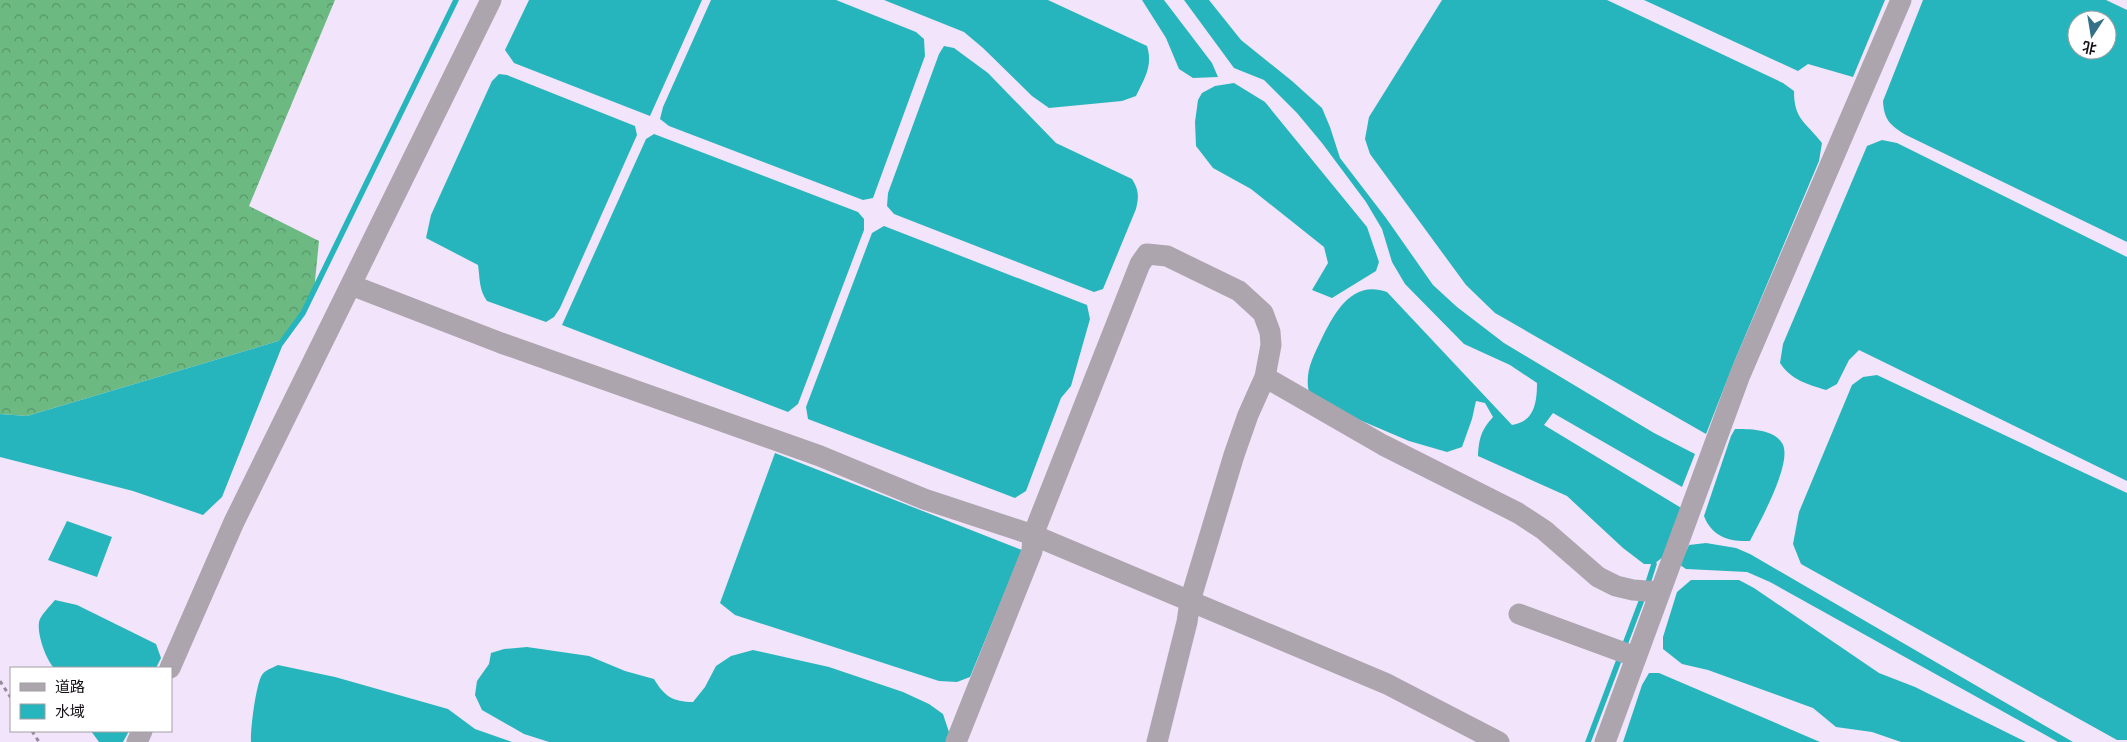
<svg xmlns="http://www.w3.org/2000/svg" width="2127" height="742" font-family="Literata,'Noto Sans SC',serif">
<defs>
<pattern id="forest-crowns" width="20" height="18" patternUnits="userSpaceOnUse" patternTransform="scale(1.25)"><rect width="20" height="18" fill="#6cba81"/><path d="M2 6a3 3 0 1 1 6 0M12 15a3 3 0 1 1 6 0" fill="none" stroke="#589669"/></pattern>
</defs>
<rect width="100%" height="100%" fill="#f2e4fa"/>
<path fill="url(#forest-crowns)" d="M0 0H335L249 206 319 241 314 291 285 339 27 416 0 414Z"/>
<path fill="#27b5bd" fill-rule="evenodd" d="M529 0H702L650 116 514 63 505 50Z
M711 0H836L916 32 924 39 925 56 873 198 863 200 669 126 660 119 663 107Z
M884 0H1048L1147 46C1153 66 1145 77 1136 96L1122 101 1049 108 1032 96 983 48 964 32Z
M1142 0H1164L1212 63 1218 77 1193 78 1179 69 1166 38Z
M1184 0H1209L1241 40 1292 81 1322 108 1330 127 1340 158 1386 218 1433 285 1457 307 1504 343 1654 433 1695 454 1682 487 1553 413 1544 425 1683 509 1663 557 1654 564H1644L1623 548 1567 496 1478 456C1479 439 1481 430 1493 417L1485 403 1476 401 1472 419 1462 447 1447 452 1409 441 1322 404C1315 400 1309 396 1308 387 1306 369 1314 355 1321 340 1334 313 1352 279 1387 292L1512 425C1534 422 1537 403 1537 383L1510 365 1464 344 1405 284 1392 262 1382 229 1366 202 1322 143 1297 113 1264 80 1234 68Z
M1442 0H1607L1783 83 1794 91C1794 120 1806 122 1822 143L1819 161 1735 360 1706 434 1495 313 1466 285 1370 154 1365 139 1369 117Z
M1644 0H1885L1853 77 1808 64 1798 71Z
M1923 0H2106L2127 10V242L1906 135C1890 125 1884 120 1883 101ZM2077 20H2107V50H2077Z
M944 46 954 48 988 73 1056 143 1132 179C1139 190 1139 197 1136 209L1103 289 1094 292 894 214 887 206 888 193 939 54Z
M499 74 507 75 635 126 637 135 560 308 554 317 546 322 487 301C479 290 480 279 478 265L426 238 431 215 492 81Z
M1234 83 1265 102 1367 227 1379 262 1376 271 1332 298 1312 290 1328 263 1324 247 1251 189 1213 168 1196 146 1195 122 1198 100 1202 93 1215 86Z
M654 134 858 212 864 219V230L798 404 788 412 562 325 646 139Z
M1882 140 1897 143 2127 257V481L1859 350 1849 360 1837 384 1826 390C1807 384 1791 380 1780 363L1783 344 1867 146Z
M884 226 1087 305 1090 319 1071 386 1061 398 1026 491 1015 498 808 419 806 407 872 233Z
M285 339 222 497 203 515 133 491 0 457V414L27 416Z
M1877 375 2127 493V740H2117L1801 564 1793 544 1799 512 1852 385 1863 377Z
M1735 429C1750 429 1773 429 1782 443 1794 461 1759 523 1750 541 1730 542 1712 537 1704 516L1731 436Z
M775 453 1022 550 970 677 957 682 939 681 735 615 720 603Z
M67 521 112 537 97 577 48 560Z
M1706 543 1736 548 1750 554 2073 742H2058L1770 582 1747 572 1686 569 1680 565 1689 545Z
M1691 580H1739L1754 588 1879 673 1915 687 2026 742H1901L1872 732 1836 727 1813 708 1708 670 1682 664 1663 649V637L1677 592Z
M55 600 77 605 156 644 161 658 156 668H54C46 660 35 630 40 619 43 613 50 606 55 600Z
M527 647 589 656 625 671 654 679C664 696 673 702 693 702L705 687 716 666 731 656 753 650 829 667 903 692 929 704 943 714 950 735 948 742H549L524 734 482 710 475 695 477 681 489 664 491 653 504 649Z
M278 665 335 677 448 709 475 729 512 742H251C250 730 256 684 262 675 265 670 272 668 278 665Z
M1649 673H1659L1820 742H1623L1642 685Z
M91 731H129L123 742H99Z"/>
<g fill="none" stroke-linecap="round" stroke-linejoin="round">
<path stroke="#27b5bd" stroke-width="5.5" d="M281 343 303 313 456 0
M1647 586 1654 564
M1588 742 1644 594"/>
<path stroke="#948a9a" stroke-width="3" stroke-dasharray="4 4" stroke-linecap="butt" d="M0 681 11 698
M32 731 39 742"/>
<path stroke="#aca5ae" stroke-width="21" d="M351 285 501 343 820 456 924 499 1033 535 1387 684 1499 742
M1265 377 1383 445 1518 513 1544 530 1598 577 1616 586 1633 590 1660 592
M1519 614 1636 657
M170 668 234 522 491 0
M137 742 142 731
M956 742 1032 551 1033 535 1140 264 1147 254 1167 256 1239 291 1263 313 1270 332 1271 345 1265 377 1248 415 1234 455 1190 601 1187 622 1157 742
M1605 742 1740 375 1901 0"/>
</g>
<rect x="10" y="667" width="162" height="65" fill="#ffffff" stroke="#a19fa2"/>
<rect x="20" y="683" width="25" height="8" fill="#aca5ae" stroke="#a19fa2"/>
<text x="55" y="692" font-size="15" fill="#151017">道路</text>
<rect x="20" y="704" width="25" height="15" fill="#27b5bd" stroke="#a19fa2"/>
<text x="55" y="717" font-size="15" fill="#151017">水域</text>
<g transform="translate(2092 35) rotate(192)"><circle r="24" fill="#ffffff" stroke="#a19fa2"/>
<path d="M0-4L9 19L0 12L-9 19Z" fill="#347188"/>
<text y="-8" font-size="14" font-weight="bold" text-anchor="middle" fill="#151017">北</text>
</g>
</svg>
